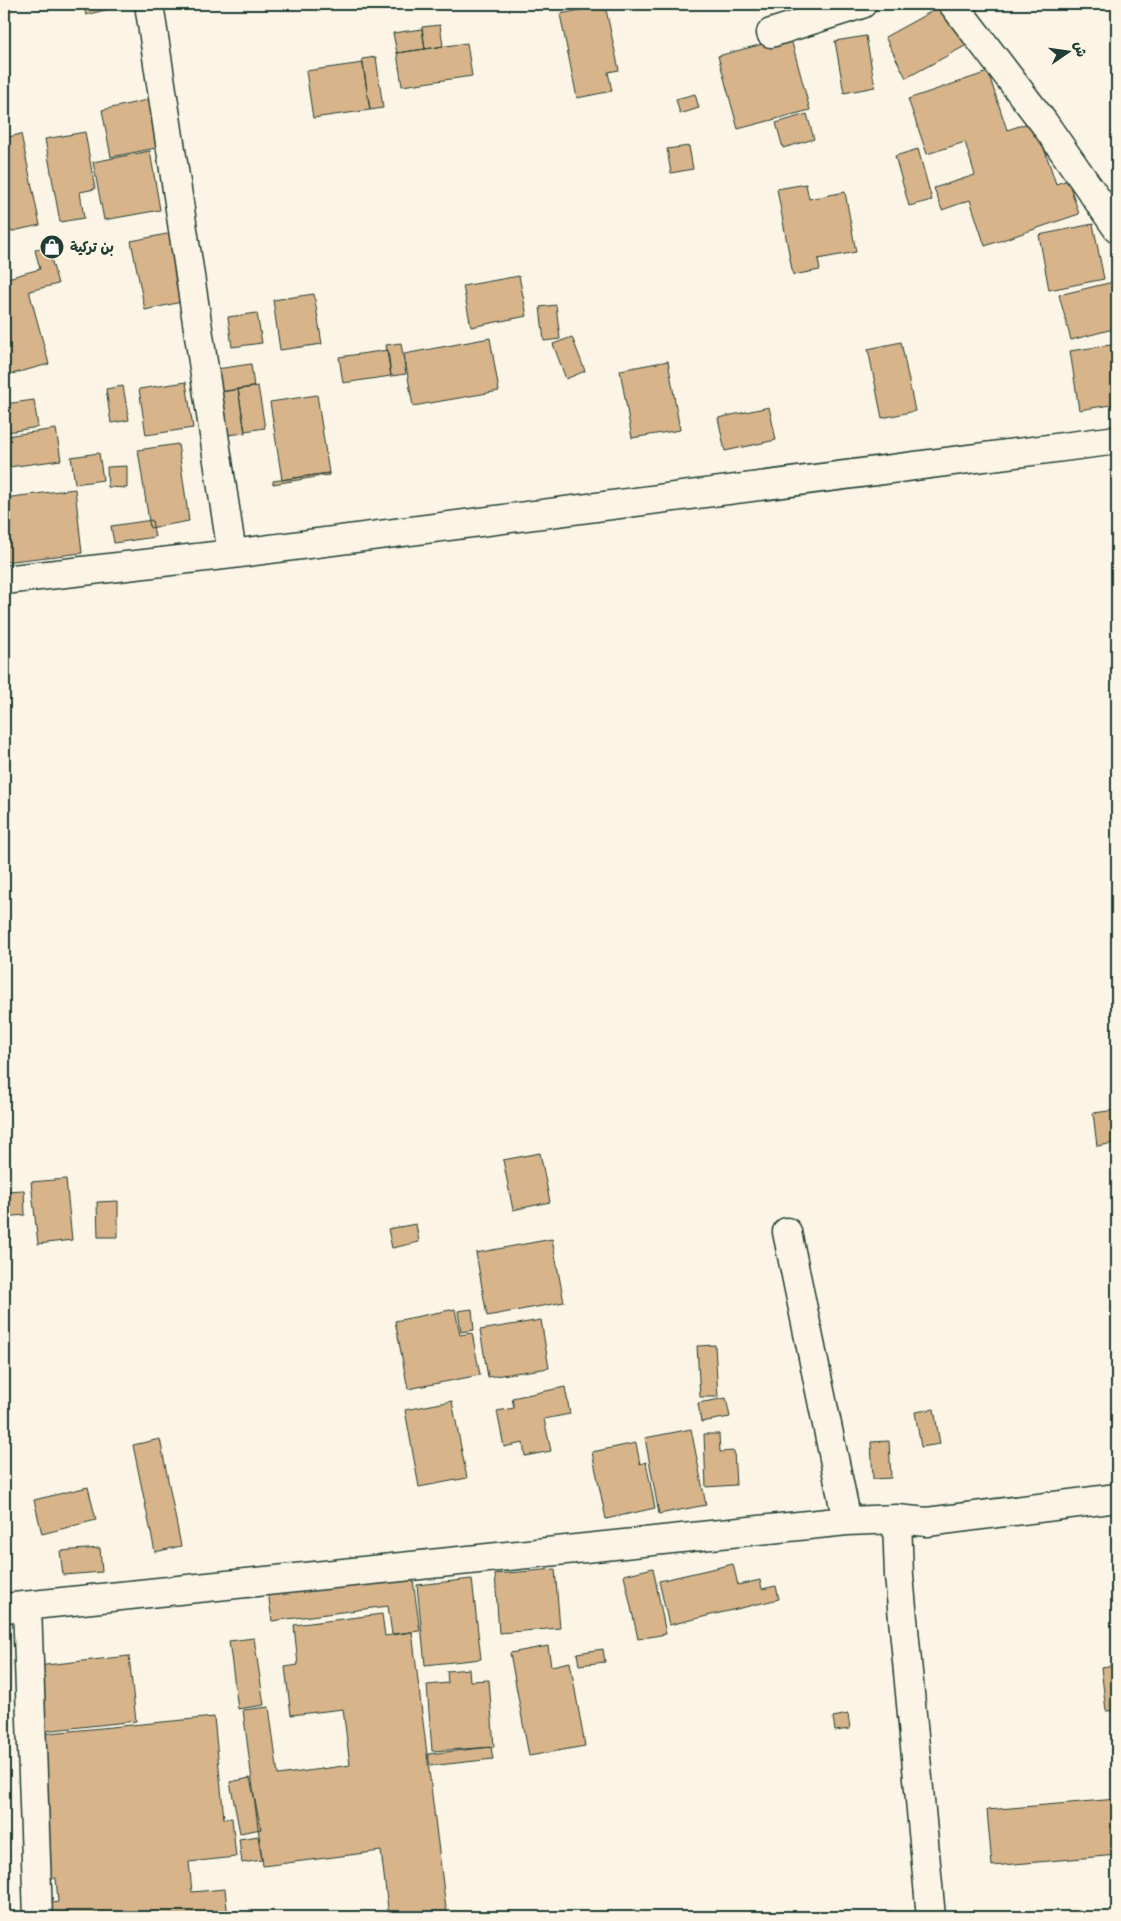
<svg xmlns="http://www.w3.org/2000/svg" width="1121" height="1921" font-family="'Balsamiq Sans','Playpen Sans Arabic',sans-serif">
<rect width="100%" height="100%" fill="#fcf5e5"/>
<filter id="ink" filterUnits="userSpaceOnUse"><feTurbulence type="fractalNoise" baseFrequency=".02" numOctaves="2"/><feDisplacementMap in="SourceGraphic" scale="10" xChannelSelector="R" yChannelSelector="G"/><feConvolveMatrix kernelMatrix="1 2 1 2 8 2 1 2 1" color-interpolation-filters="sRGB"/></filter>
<g filter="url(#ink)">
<path fill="#d8b48a" stroke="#1f3d34" d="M83 4H127L86 15Z
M945 4 967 45 906 78 885 37Z
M605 5 619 70 608 72 612 91 577 98 560 14Z
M440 25 443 46 425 49 422 27Z
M422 29 425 49 397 53 393 33Z
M866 36 875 87 844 93 835 41Z
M791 39 810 110 738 129 718 56 770 42Z
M467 43 472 76 402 86 397 53Z
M376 57 383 108 370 110 362 59Z
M363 63 370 110 313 118 306 71Z
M988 72 1007 130 1035 121 1056 184 1068 180 1079 214 985 246 970 200 942 210 934 188 975 175 965 142 927 154 908 99Z
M4 73 9 105 4 106Z
M695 94 699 108 680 114 676 99Z
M152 99 161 147 111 157 102 110Z
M807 114 814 139 783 148 776 123Z
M85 132 95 189 80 192 84 218 60 222 45 139Z
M21 134 40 225 4 233V138Z
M689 146 693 169 671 173 667 149Z
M918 149 932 200 909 206 895 156Z
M150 151 160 210 104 220 93 162Z
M806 184 809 199 845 192 856 252 818 259 820 270 793 275 777 189Z
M1093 224 1104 279 1049 290 1039 235Z
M172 233 186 301 145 310 131 241Z
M48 247 58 284 29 291 49 364 4 376V279L40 269 35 250Z
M519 276 527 316 471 327 463 286Z
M1117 281V328L1071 340 1059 295Z
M314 294 322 344 280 350 273 300Z
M556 305 560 339 544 341 540 307Z
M257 313 262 343 232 347 228 317Z
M572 337 585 371 566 379 553 344Z
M490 338 499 391 413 406 404 354Z
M901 342 915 411 882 418 868 349Z
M401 343 406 374 391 376 386 345Z
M1117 344V404L1079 410 1070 351Z
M388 350 391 376 343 383 339 357Z
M668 361 680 430 632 438 620 370Z
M251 364 254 387 214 393 210 370Z
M186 382 193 428 146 435 139 389Z
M123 386 129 420 111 423 106 389Z
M258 386 265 428 245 431 238 389Z
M238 389 245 433 220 436 214 393Z
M317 395 329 473 282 480 270 402Z
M34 400 38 427 8 432 5 404Z
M769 407 776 440 725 451 718 418Z
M56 429 61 460 9 467 5 436Z
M178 444 189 521 150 528 138 450Z
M99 453 103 480 75 484 71 457Z
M127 466V488L108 487 107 467Z
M329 473V475L273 484V481Z
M75 489 82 553 4 562V498Z
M152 520 155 537 114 543 111 526Z
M1117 1110V1143L1097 1146 1093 1113Z
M540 1153 550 1202 513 1210 503 1160Z
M66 1179 72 1240 38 1244 31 1182Z
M24 1190 25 1215 4 1217V1191Z
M118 1201V1237H98L97 1202Z
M416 1224 419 1242 392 1248 388 1229Z
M552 1239 564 1302 487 1316 476 1253Z
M455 1309 460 1335 472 1333 480 1375 408 1389 395 1321Z
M472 1309 474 1330 461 1332 458 1311Z
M541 1320 549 1368 488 1377 480 1330Z
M715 1345 718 1397H700L697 1346Z
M565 1387 570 1414 544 1419 551 1451 525 1456 523 1443 504 1447 497 1411 514 1408 512 1398Z
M726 1398 730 1417 701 1422 698 1403Z
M452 1401 467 1478 419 1487 405 1410Z
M934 1409 940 1444 921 1447 915 1412Z
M691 1429 706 1505 659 1514 645 1438Z
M704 1434H719L720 1452 734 1451 736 1485 706 1487Z
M160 1439 181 1546 155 1552 133 1445Z
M889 1441 891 1478 873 1479 871 1442Z
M636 1443 640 1464 646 1462 655 1508 606 1519 592 1452Z
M88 1487 96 1520 42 1534 34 1500Z
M100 1548 102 1572 63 1575 60 1551Z
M733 1564 738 1585 760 1580 762 1589 776 1586 779 1599 669 1625 659 1581Z
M653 1568 666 1634 638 1639 624 1575Z
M555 1569 560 1628 499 1633 495 1574Z
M412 1573 420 1631 392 1634 388 1606 272 1621 268 1592Z
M472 1579 481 1659 425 1665 417 1585Z
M382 1614 385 1636 412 1632 447 1917H389L381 1851 263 1866 243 1710 269 1707 278 1775 350 1765 343 1709 291 1715 285 1667 298 1665 294 1625Z
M254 1638 264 1705 238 1709 229 1641Z
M548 1646 551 1666 570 1662 585 1746 529 1756 510 1653Z
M603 1649 605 1662 579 1665 577 1653Z
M129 1656 136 1721 25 1733 18 1668Z
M1117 1665V1710L1106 1711 1101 1667Z
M469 1669 470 1681 489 1680 494 1747 432 1751 427 1685 448 1683 447 1671Z
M848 1714 850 1729 835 1731 833 1717Z
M214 1717 224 1819 232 1818 236 1857 189 1862 192 1892 225 1889 228 1917H46L45 1904 58 1902 56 1878 34 1880 19 1736Z
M491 1747 493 1759 430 1766 428 1754Z
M250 1778 261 1829 240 1833 230 1782Z
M1117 1799V1855L992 1866 987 1810Z
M258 1836 262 1860 242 1863 239 1839Z
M892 1911 893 1917H878V1913Z
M987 1912 988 1917H962Z"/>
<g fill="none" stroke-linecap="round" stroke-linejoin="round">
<defs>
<path id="minor" d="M149 4 232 554
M953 4 1044 123 1117 228
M771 33 862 4
M4 580 232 554 1117 440
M787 1232 847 1521
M897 1519 927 1522 1117 1498
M27 1606 38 1917
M4 1608 847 1521 897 1519 899 1576 931 1917"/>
</defs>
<use href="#minor" stroke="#1f3d34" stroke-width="31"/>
<use href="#minor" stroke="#fcf5e5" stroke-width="28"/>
</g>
</g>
<defs>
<symbol id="shop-disc" viewBox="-11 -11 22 22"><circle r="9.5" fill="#1f3d34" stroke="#fcf5e5"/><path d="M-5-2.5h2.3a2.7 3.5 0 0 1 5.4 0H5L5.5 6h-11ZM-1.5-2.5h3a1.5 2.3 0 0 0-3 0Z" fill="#fff"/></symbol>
</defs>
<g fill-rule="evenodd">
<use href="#shop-disc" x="38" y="233" width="28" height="28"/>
</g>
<g text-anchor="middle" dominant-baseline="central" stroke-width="4" stroke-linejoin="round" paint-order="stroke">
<g font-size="14" font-weight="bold" fill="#1f3d34" stroke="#fcf5e5" text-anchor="start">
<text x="70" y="247">بن تركية</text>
</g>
</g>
<rect width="1121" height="1921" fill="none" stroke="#fcf5e5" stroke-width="20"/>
<rect x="10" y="10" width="1101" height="1901" fill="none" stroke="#1f3d34" stroke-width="2" filter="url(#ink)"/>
<g transform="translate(1068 52) rotate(77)" stroke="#fcf5e5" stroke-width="4" paint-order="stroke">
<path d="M0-4L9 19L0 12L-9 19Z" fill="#1f3d34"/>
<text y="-8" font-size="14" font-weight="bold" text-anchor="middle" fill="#1f3d34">ش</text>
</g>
</svg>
